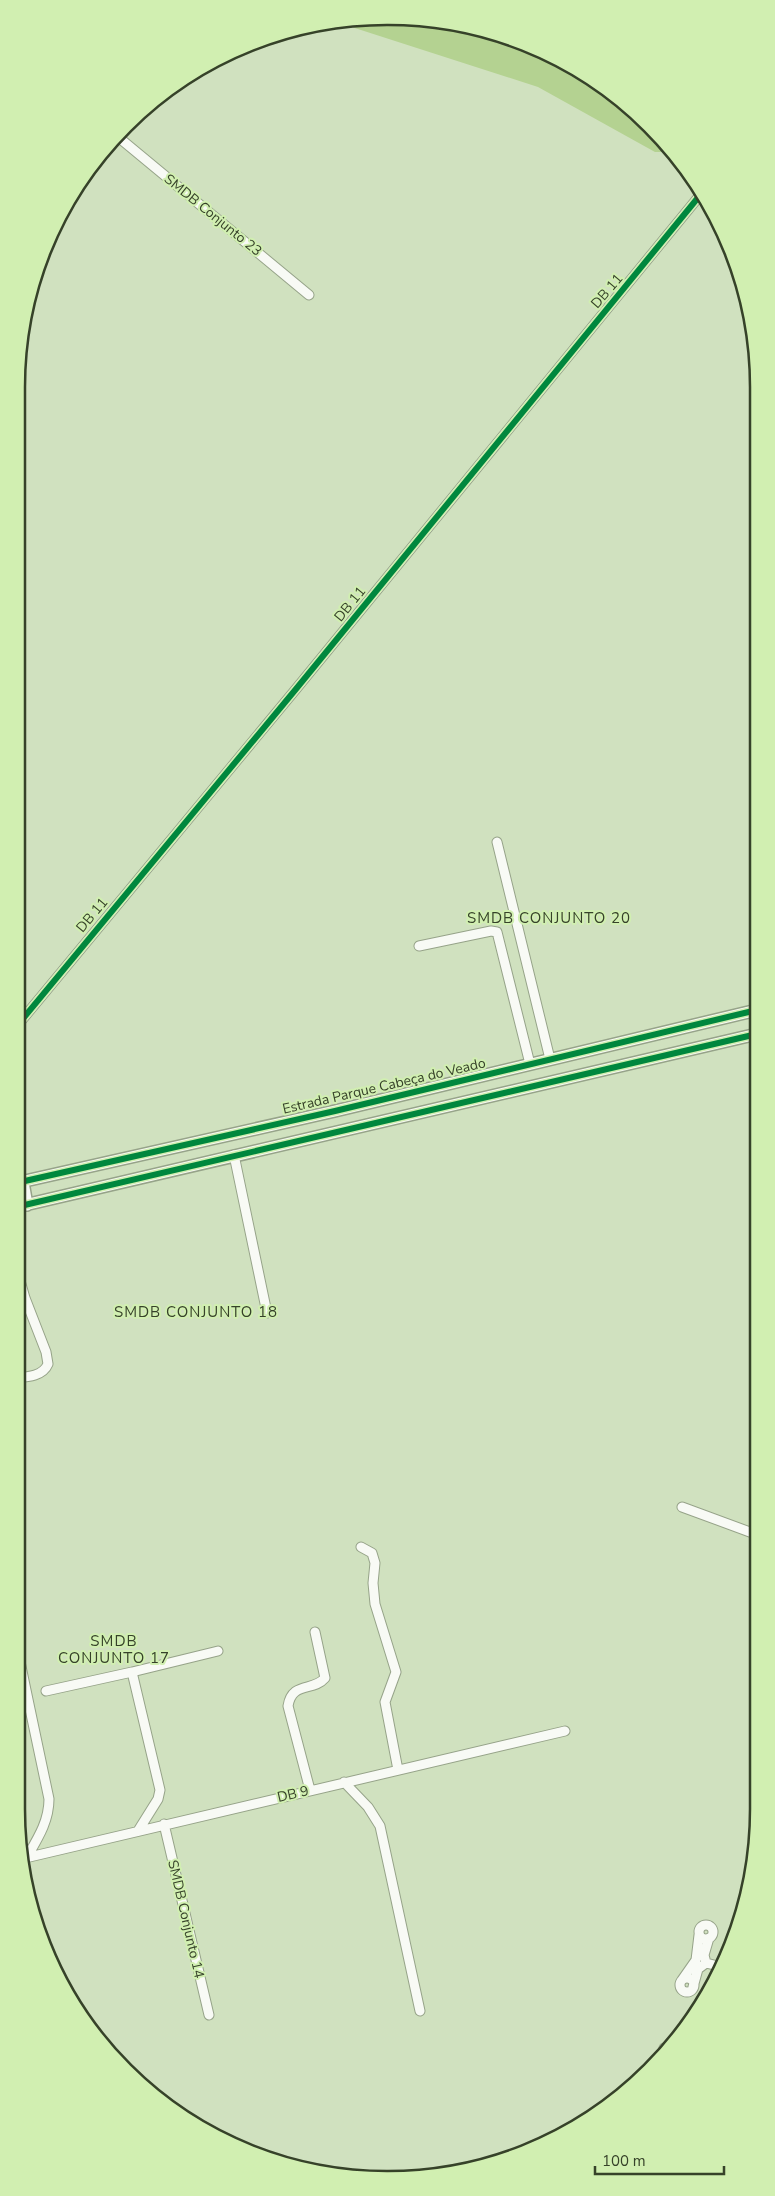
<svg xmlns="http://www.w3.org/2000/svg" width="775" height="2196" font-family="'Nunito Sans',sans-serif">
<rect width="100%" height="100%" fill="#d0e1bf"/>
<path fill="#b4d291" d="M411 17 483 29 573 66 666 142 673 152H655L538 87 333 21Z"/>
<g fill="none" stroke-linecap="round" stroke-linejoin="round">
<defs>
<path id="minor" d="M117 136 309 295
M497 842 550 1059
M419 946 491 931 497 932 530 1064
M16 1027 296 689 701 194
M234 1155 267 1313
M16 1267 25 1298 46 1352 48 1364C43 1376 28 1377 16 1378
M682 1507 758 1535
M361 1547 372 1553 375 1563 373 1583 375 1604 396 1672 385 1702 398 1770
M19 1657 49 1799C49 1821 38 1838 27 1857
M132 1672 218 1651
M46 1691 132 1672 160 1790 158 1799 138 1831
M344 1782 368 1807 380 1826 420 2011
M310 1790 288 1706C292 1681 313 1692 325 1678L315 1632
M164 1824 209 2015
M21 1859 565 1731
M699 1932a7 7 0 1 1 14 0a7 7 0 1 1-14 0Z
M709 1938 704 1955 706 1963 718 1966
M680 1985a7 7 0 1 1 14 0a7 7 0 1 1-14 0Z
M682 1980 696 1960 699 1935
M693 1987 698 1969 706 1963
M661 2058 664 2048 671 2046"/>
<path id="major" d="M23 1182 27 1205
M16 1183 335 1111 757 1010
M16 1207 757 1034"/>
</defs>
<use href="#minor" stroke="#96a389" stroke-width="11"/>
<use href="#major" stroke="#96a389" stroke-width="14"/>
<use href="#minor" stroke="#f8faf5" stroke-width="9"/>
<use href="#major" stroke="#f8faf5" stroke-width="11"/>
<defs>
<path id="cycleway" d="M16 1027 296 689 701 194
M16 1183 335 1111 757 1010
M16 1207 757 1034"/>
</defs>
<use href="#cycleway" stroke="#d1efb1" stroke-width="9"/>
<use href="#cycleway" stroke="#00873e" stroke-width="6"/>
</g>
<g text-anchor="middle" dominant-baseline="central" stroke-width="4" stroke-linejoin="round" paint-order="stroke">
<g font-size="14" fill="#364229" stroke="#d1efb1">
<text transform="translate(213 215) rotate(39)">SMDB Conjunto 23</text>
<text transform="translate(607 291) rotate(-49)">DB 11</text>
<text transform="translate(350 604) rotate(-51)">DB 11</text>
<text transform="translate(92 915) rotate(-50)">DB 11</text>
<text transform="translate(384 1086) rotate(-13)">Estrada Parque Cabeça do Veado</text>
<text transform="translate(293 1794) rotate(-13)">DB 9</text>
<text transform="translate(186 1919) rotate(77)">SMDB Conjunto 14</text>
</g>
<g font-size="15" letter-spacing="1" fill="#364229" stroke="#d1efb1">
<text x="549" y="918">SMDB CONJUNTO 20</text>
<text x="196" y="1312">SMDB CONJUNTO 18</text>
<text x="114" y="1641">SMDB<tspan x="114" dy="17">CONJUNTO 17</tspan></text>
</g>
</g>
<path d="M0 0H775V2196H0ZM387 25H388A362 362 0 0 1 750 387V1809A362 362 0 0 1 388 2171H387A362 362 0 0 1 25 1809V387A362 362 0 0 1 387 25Z" fill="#d1efb1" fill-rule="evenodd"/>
<path fill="none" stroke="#364229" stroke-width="2.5" d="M387 25H388A362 362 0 0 1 750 387V1809A362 362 0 0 1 388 2171H387A362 362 0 0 1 25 1809V387A362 362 0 0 1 387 25Z"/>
<path d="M595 2166v8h129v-8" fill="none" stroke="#364229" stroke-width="2.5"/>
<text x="602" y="2166" font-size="15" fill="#364229" stroke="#d1efb1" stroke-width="4" paint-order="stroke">100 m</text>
</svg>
